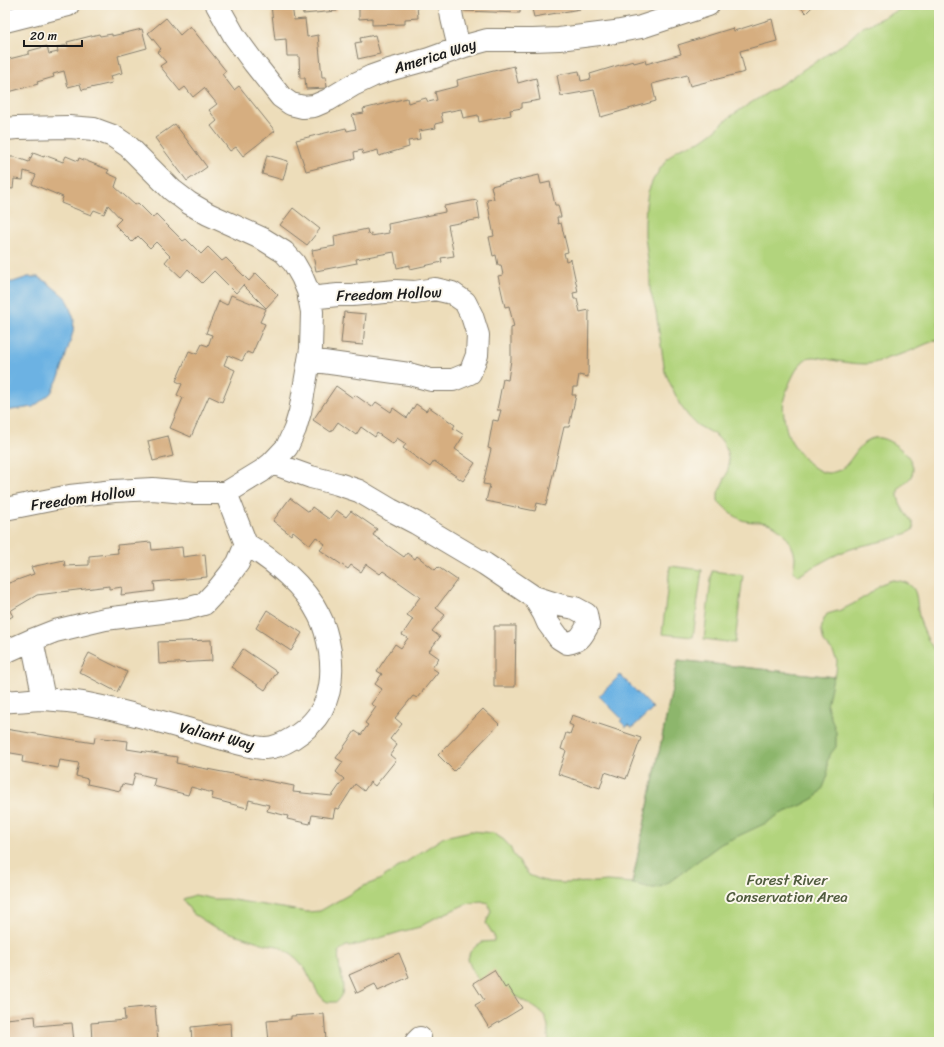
<svg xmlns="http://www.w3.org/2000/svg" width="944" height="1047" font-family="Sriracha,sans-serif">
<rect width="100%" height="100%" fill="#fbf7ec"/>
<filter id="ink" filterUnits="userSpaceOnUse"><feTurbulence type="fractalNoise" baseFrequency=".025" numOctaves="2"/><feDisplacementMap in="SourceGraphic" scale="8" xChannelSelector="R" yChannelSelector="G"/><feConvolveMatrix kernelMatrix="1 2 1 2 8 2 1 2 1" color-interpolation-filters="sRGB"/></filter>
<filter id="wash" filterUnits="userSpaceOnUse"><feTurbulence type="fractalNoise" baseFrequency=".012" numOctaves="4" result="noise"/><feDisplacementMap in="SourceGraphic" scale="16" xChannelSelector="R" yChannelSelector="G"/><feGaussianBlur stdDeviation="0.9" result="paint"/><feColorMatrix in="noise" values="0 0 0 0 0 0 0 0 0 0 0 0 0 0 0 0 0 1.4 0 .05"/><feComposite in="paint" operator="in"/></filter>
<g filter="url(#wash)">
<rect width="100%" height="100%" fill="#edddba"/>
<path fill="#b2d47d" stroke="#67784c" d="M909 5H939V340C927 342 917 349 905 353 900 355 894 356 888 358 880 361 873 364 865 364 855 364 842 362 832 360 824 359 816 355 808 358 797 362 787 388 784 399 782 408 785 428 789 437 796 450 812 472 828 473 830 473 834 472 837 471 851 467 857 441 874 438 884 436 896 445 903 451 910 457 917 469 910 478 907 482 900 485 898 491 897 497 901 506 904 511 906 515 909 517 911 521 913 523 913 526 914 529 896 541 872 542 851 549 832 555 816 566 798 576L793 570C794 566 795 561 795 557 793 543 781 526 767 523 759 521 750 523 742 520 733 516 725 508 718 501V493L726 476 729 465 727 451 722 441 715 435 697 425 689 417 680 405 665 372 656 312 650 290V276L645 236V222L646 205 648 192 653 180 660 169 668 158 678 149 702 140 713 132 731 116 749 104 790 79 804 69 817 61 846 42 861 28Z
M670 566 702 570 693 637 662 634Z
M712 571 743 575 735 643 704 639Z
M892 580C923 582 914 599 920 620 924 634 930 645 939 656V1042H549L548 1035V1026L545 1016 537 1009 517 997 509 995 478 981 470 965 468 959 470 952 476 946 482 942 494 941V936L486 923 491 911 488 903 481 901 466 904 433 919 420 927 400 932 357 945 346 946 339 951C336 965 346 982 342 994 341 996 338 1000 336 1002H328L324 1000 318 993 305 968 296 958 289 953 278 946 265 944 234 934 214 927 192 913 183 899 195 895 214 899H227L307 912 320 911 364 886 379 880 444 837 471 831 493 833 504 840 510 847 513 854 529 875 541 880 550 882 564 883 596 882 607 881 632 883 678 660 834 677 836 673 837 661 833 652 824 642 821 630 824 619 827 614 841 610 853 604 868 595 881 584Z"/>
<path fill="#8db66c" stroke="#546944" d="M678 660 834 677 832 682 827 706 836 732V747L831 753 827 762 828 775 823 788 815 798 802 805 780 814 766 823 721 844 665 885C650 892 646 885 632 884Z"/>
<path fill="#6cb2e3" stroke="#446780" d="M28 277H38L48 283 66 298 74 319 73 332 60 375 51 393 41 401 33 407 5 411V283L13 282Z
M620 675 653 708 632 728 629 725 626 727 620 721 622 719 599 696Z"/>
<g id="blocks">
<path fill="#d6ae80" d="M271 5H292L294 20 305 19 307 37 318 35 322 77H326L327 88 306 89 305 78H300L299 56H287L286 39 275 40Z
M302 5H337V11L303 14Z
M359 5H417L418 18 405 19V24L372 25V18L359 19Z
M464 5H520V13L464 11Z
M531 5H585V6L579 7 580 9 534 17Z
M798 5H814L806 13Z
M166 18 180 35 190 26 226 71 222 74 234 90 239 86 275 131 243 156 236 147 230 151 211 126 217 121 209 110 217 104 204 88 193 97 185 87 180 91 160 66 166 62 157 52 161 49 148 33Z
M772 19 777 41 740 51 745 72 690 86 687 75 652 84 656 101 601 117 594 90 561 96 557 75 579 71 581 81 591 79 590 74 633 61 634 63 645 60 646 64 681 54 678 45 733 28 734 31Z
M142 29 147 48 118 56 122 73 110 76 112 83 82 90 80 84 68 87 64 71 53 74 54 77 37 82 38 84 5 93V60L29 54V51L47 46 49 54 58 52 57 47 68 45 67 42 99 34 100 36 112 34V36Z
M375 35 380 54 358 59 355 43 361 42 360 38Z
M514 66 518 83 536 78 540 100 522 103V108L510 110 511 115 479 122 478 115 463 118 461 109 441 113 443 122 435 124 436 128 419 131 420 139 408 141 409 147 379 156 378 150 363 154 362 150 354 152 355 159 306 171 296 140 346 128 347 131 356 129 352 115 364 113 363 109 407 98 408 103 426 98 428 102 437 100 435 92 458 86 457 80Z
M175 124 207 167 187 181 155 138Z
M33 153 44 157V155L63 162 66 156 78 161 79 158 109 170 107 173 118 178 115 187 135 205 138 203 153 218 156 214 183 241 186 239 201 254 208 247 222 261 226 258 249 281 256 273 278 295 266 308 243 285 236 293 214 271 202 283 188 269 181 277 165 262 170 256 156 242 150 248 138 236 132 242 115 225 121 219 108 205 104 214 94 210 91 215 61 203 63 197 32 184 36 175 24 171 23 180 14 179 13 189 5 188V157H15L29 162Z
M267 155 288 161 283 180 262 174Z
M539 175 541 184 550 182 555 205H558L561 217H557L558 224 561 223 568 252 564 253 566 261 571 259 578 292 573 293 574 299H577L580 312 589 310 588 377 579 375 577 387H573L572 395H576L569 427H564L546 505 537 503 535 511 486 501 490 485 483 484 491 449 488 448 493 420 498 421 501 410H497L503 379 508 380 511 360V328L514 327 509 306 505 307 498 276 503 275 501 265H498L496 255 493 256 489 237 494 236 487 200 494 199 491 186Z
M477 200 480 219 448 225 454 256 441 258 442 262 410 269V265L397 268 394 252 356 259 357 263 316 271 312 250 335 246 334 236 367 229 368 234 371 233V236L389 233 388 224 445 212 444 206Z
M293 208 320 229 307 245 280 225Z
M231 295 266 309 260 322 265 324 252 354 247 352 242 361 228 355 224 365 235 370 222 402 209 396 191 437 170 428 183 398 177 395 182 384 176 381 189 351 197 354 202 344 208 346 212 335 206 333 219 301 227 305Z
M344 312 366 314 363 345 341 343Z
M336 386 353 398 355 395 372 407 376 402 391 412 393 408 407 418 416 404 426 411 429 407 455 425 453 428 464 435 455 449 475 463 463 481 434 461 430 467 403 448 406 444 397 438 393 444 377 433 375 437 361 427 356 435 338 422 331 432 313 420Z
M168 436 173 456 153 461 148 441Z
M290 498 309 512 312 507 329 519 336 510 346 517 351 511 377 529 373 535 404 557 407 553 415 559 417 556 435 570 438 567 457 580 436 608 445 615 432 631 440 637 429 651 439 658 432 668 438 672 417 698 413 696 395 718 402 724 390 739 397 745 390 755 396 760 375 786 370 782 364 791 355 784 339 809 335 808 333 818 312 815 310 824 287 819 288 816 267 811 269 805 249 800 247 808 212 799 213 793 191 787 188 795 153 786 155 778 135 773 132 786 122 784 120 791 87 784 88 779 76 776 79 763 60 760 58 768 22 762 23 755 5 752V729L94 743 95 737 128 741 127 749 177 757 176 763 294 786 293 792 332 796 344 779 336 772 343 762 336 758 355 731 361 735 368 725 365 723 376 707 371 704 382 689 375 684 382 674 377 671 395 644 401 648 408 638 402 635 413 619 407 615 420 597 383 571 380 574 366 564 361 572 351 565 348 569 320 550 325 544 316 537 310 545 293 531 291 535 273 521Z
M151 542 152 550 182 547 183 557 205 554 207 577 154 582 155 591 121 595 122 587 109 589V586L37 595 10 611 13 616 5 621V581L6 584 34 574 31 567 64 560 65 566 89 565V556L118 553 117 545Z
M267 610 302 633 291 651 256 628Z
M494 626H516L515 687H494Z
M211 640 212 661 159 664 158 642Z
M243 649 277 672 265 690 231 667Z
M89 653 127 672 117 692 79 672Z
M483 709 499 724 454 771 438 755Z
M572 715 641 738 626 779 605 772 600 788 558 774 566 751 561 749 566 733 570 734 573 726 569 724Z
M399 953 409 977 378 991 375 984 357 993 349 975Z
M494 970 505 988 508 986 522 1008 489 1028 475 1005 484 1000 473 983Z
M155 1006 158 1042H92L91 1023 125 1020 124 1009Z
M324 1014 326 1041 269 1042 267 1021 291 1019V1016Z
M35 1016 36 1026 72 1023 74 1042H8L6 1019Z
M231 1023 232 1042H192L191 1027Z"/>
</g>
</g>
<g filter="url(#ink)">
<use href="#blocks" fill-opacity="0" stroke="#847c6b" stroke-width="1"/>
<g fill="none" stroke-linecap="round" stroke-linejoin="round">
<defs>
<path id="minor" d="M217 5 235 37 254 63 281 97 291 104 303 107 314 106 328 100 353 85 372 76 389 70 429 59 465 46 487 40H533L559 39 615 32 641 27 708 5
M450 5 452 18 459 48
M5 21 68 5
M5 129 17 128 69 127 94 129 113 136 128 146 172 190 189 203 208 214 263 239 284 252 294 263 302 277 308 291 312 312 311 349 300 412 295 429 287 447 272 463 262 471 226 493H195L153 489 114 491 70 496 5 509
M309 360 409 374 431 380H453L470 373 477 355 478 335 472 316 465 302 452 293 435 289 415 292 396 291 352 295H338L309 298
M272 463 311 477 338 484 359 491 391 510 416 523 485 564 534 597 559 605 575 608 586 614 588 625C582 636 581 641 567 643L559 638 548 623 544 614 534 597
M226 493 246 544
M32 640 44 699
M5 652 32 640 55 631 105 619 186 609 204 604 218 589 230 574 238 563 246 544C273 560 305 586 319 615 325 626 328 640 330 652 335 689 326 718 293 738 285 743 276 748 265 748 249 748 226 739 209 735 168 724 126 711 83 703 71 701 57 700 44 699 31 699 18 702 5 701
M416 1042 420 1038"/>
</defs>
<use href="#minor" stroke="#847c6b" stroke-width="24"/>
<use href="#minor" stroke="#fff" stroke-width="22"/>
</g>
</g>
<g text-anchor="middle" dominant-baseline="central" stroke-width="4" stroke-linejoin="round" paint-order="stroke">
<g font-size="15" fill="#1c1c1c" stroke="#fbf7ec">
<text transform="translate(435 56) rotate(-17)">America Way</text>
<text transform="translate(389 294) rotate(-2)">Freedom Hollow</text>
<text transform="translate(83 498) rotate(-8)">Freedom Hollow</text>
<text transform="translate(217 736) rotate(14)">Valiant Way</text>
</g>
<g font-size="15" fill="#505c3e" stroke="#fbf7ec">
<text x="787" y="880">Forest River<tspan x="787" dy="17">Conservation Area</tspan></text>
</g>
</g>
<rect width="944" height="1047" fill="none" stroke="#fbf7ec" stroke-width="20"/>
<path d="M24 40v6h58v-6" fill="none" stroke="#1c1c1c" stroke-width="2"/>
<text x="30" y="40" font-size="12" fill="#1c1c1c" stroke="#fbf7ec" stroke-width="3" paint-order="stroke">20 m</text>
</svg>
